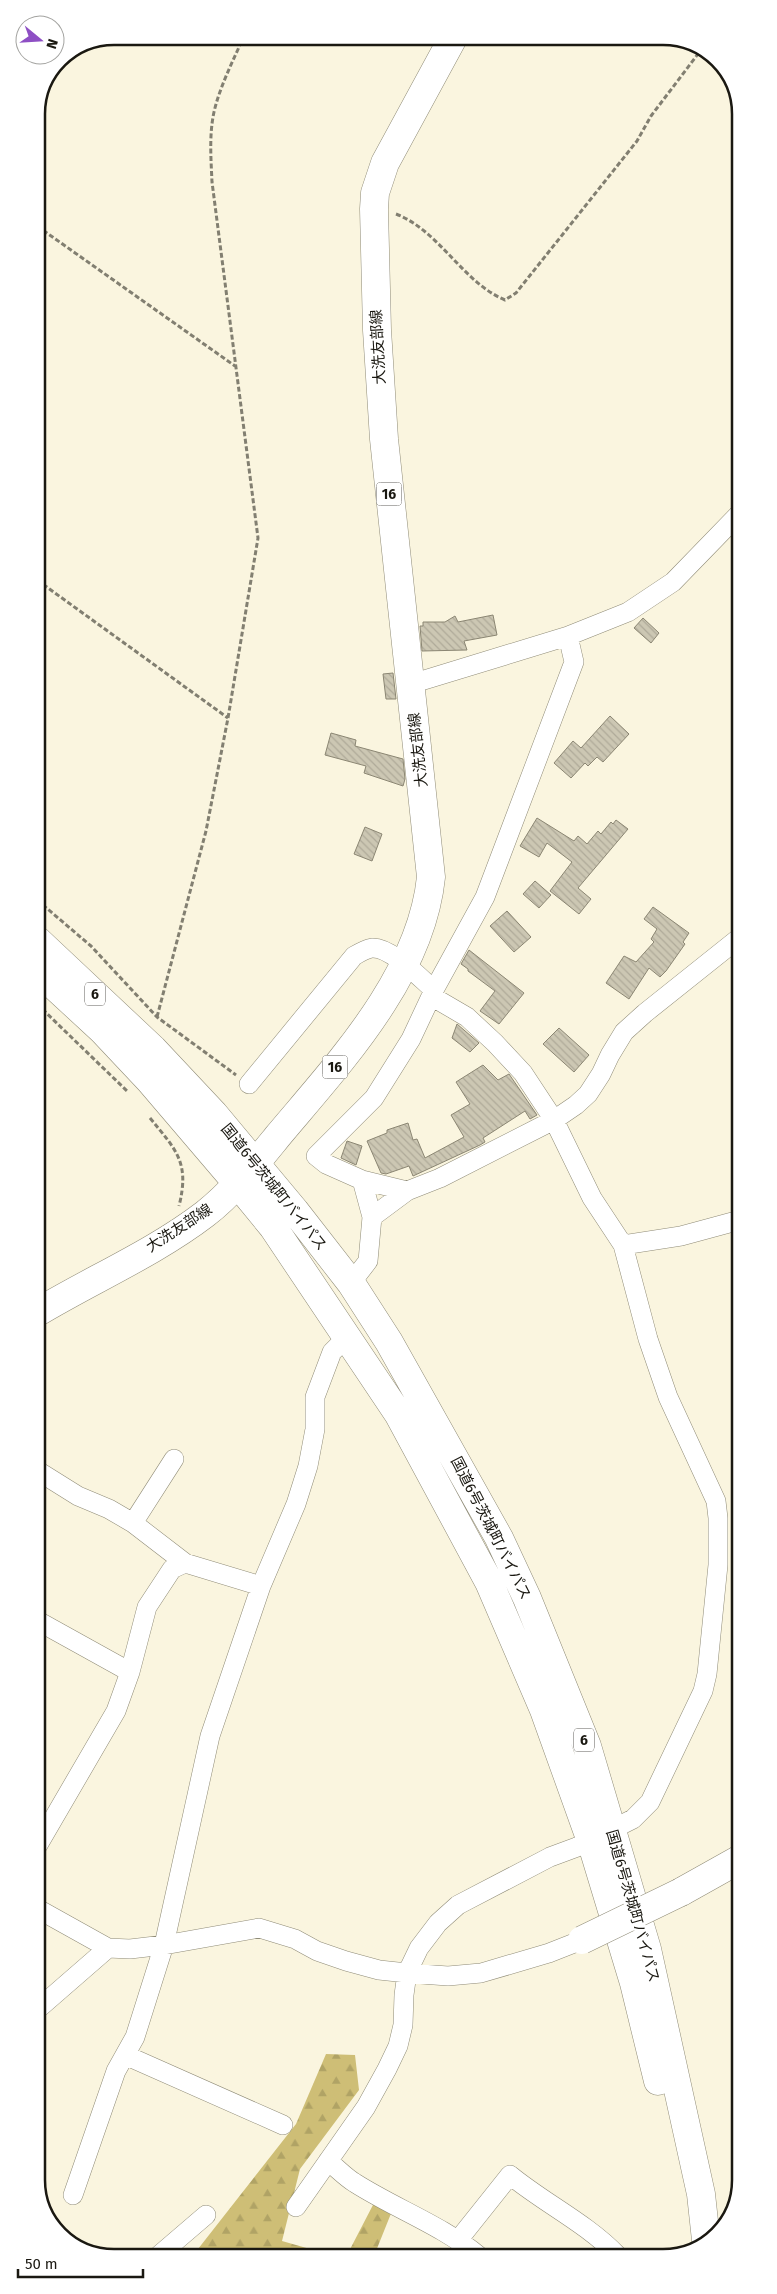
<svg xmlns="http://www.w3.org/2000/svg" width="777" height="2294" font-family="'Fira Sans','Noto Sans JP',sans-serif">
<defs>
<pattern id="forest-firs" width="22" height="20" patternUnits="userSpaceOnUse" patternTransform="scale(1.25)"><rect width="22" height="20" fill="#cebe76"/><path d="M5 1l3.5 6h-7zM16 11l3.5 6h-7z" fill="#b0a365"/></pattern>
<pattern id="building-back-hatch" width="6" height="6" patternUnits="userSpaceOnUse" patternTransform="scale(1.25)"><rect width="6" height="6" fill="#ccc7b3"/><path d="M-1 5l2 2M0 0l6 6M5-1l2 2" fill="none" stroke="#afaa99"/></pattern>
</defs>
<rect width="100%" height="100%" fill="#faf5df"/>
<path fill="url(#forest-firs)" d="M326 2054 355 2055 359 2090 300 2169 282 2241 338 2257H205L198 2249 296 2124Z
M374 2203 392 2211 374 2256 346 2257Z"/>
<path fill="url(#building-back-hatch)" stroke="#8b8673" d="M493 615 497 635 464 641 467 650 422 651 420 626H423V622H445L455 616 458 622Z
M643 618 659 633 651 643 634 628Z
M393 673 396 699H386L383 674Z
M610 716 629 734 603 762 597 757 588 766 585 763 571 778 554 763 573 741 581 748Z
M331 733 356 740 355 746 403 759 405 779 403 786 364 773 366 766 325 755Z
M537 818 574 841 578 836 587 844 598 831 601 834 611 822 613 824 616 820 628 829 578 888 591 899 579 914 550 891 572 862 547 843 539 857 520 846Z
M365 827 382 834 372 861 354 854Z
M535 881 551 895 539 908 523 894Z
M653 907 689 933 683 942 685 944 666 971 660 977 649 968 629 999 606 983 624 956 636 962 654 942 651 939 657 929 644 919Z
M507 911 531 937 514 952 490 926Z
M469 950 524 993 499 1024 480 1011 495 991 468 971V969L461 964Z
M457 1024 479 1043 470 1052 452 1038Z
M559 1028 589 1055 574 1072 543 1044Z
M483 1065 498 1080 509 1074 537 1115 530 1119 525 1111 483 1138 485 1142 480 1145 413 1176 409 1166 386 1174 381 1173 367 1141 387 1133V1130L408 1123 413 1140 417 1139 425 1158 464 1137 451 1115 470 1104 456 1082Z
M347 1141 362 1146 356 1165 341 1158Z"/>
<g fill="none" stroke-linecap="round" stroke-linejoin="round">
<defs>
<path id="street" d="M568 636 574 662 485 897 434 990 411 1039 374 1098 316 1156 326 1164 362 1180 407 1191 440 1178 554 1120 576 1105 588 1094 601 1074 610 1055 624 1032 645 1013 739 938
M411 684 568 636 628 612 673 582 739 514
M249 1084 354 956C359 953 366 949 372 948 391 947 420 978 434 990
M372 1217 407 1191
M623 1245 681 1236 740 1220
M351 1283 368 1261 372 1217 362 1180
M38 1471 78 1496 109 1509 133 1523 185 1563 261 1586
M133 1523 174 1459
M38 1621 130 1672
M38 1845 116 1711 130 1672 147 1607 172 1569 185 1563
M38 1909 108 1948 130 1949 164 1945 259 1928 295 1939 317 1951 346 1961 379 1970 407 1973 448 1976 481 1973 549 1953 582 1940
M39 2008 108 1948
M125 2055 283 2125
M328 2161C337 2168 345 2177 355 2183 396 2209 441 2225 479 2256
M73 2195 116 2071 135 2037 164 1945 210 1736 261 1586 296 1504 308 1466 315 1429V1397L332 1352 347 1337
M296 2207 366 2107 387 2069 398 2046 403 2025 404 1995 407 1973 419 1948 438 1923 458 1905 550 1857 577 1847 633 1819 650 1802 703 1691 707 1674 718 1565V1518L716 1501 668 1397 648 1339 623 1245 592 1198 554 1120 523 1073 495 1043 467 1017 431 996
M459 2239 510 2175C544 2203 586 2223 617 2255
M157 2257 206 2215"/>
<path id="secondary" d="M681 1892 740 1859"/>
<path id="primary" d="M38 1312C93 1279 154 1253 205 1214 232 1193 255 1164 277 1137 338 1064 421 977 431 877L384 439 377 330 374 209 375 193 385 163 454 36"/>
<path id="highway" d="M37 940 153 1049 214 1114 295 1211 351 1283 389 1342 499 1538 527 1598 587 1746 647 1949 701 2194 706 2240
M37 970 102 1030 150 1081 237 1183 273 1227 399 1415 489 1582 544 1710 591 1841 634 1983 658 2081"/>
</defs>
<use href="#street" stroke="#8f8b77" stroke-width="20"/>
<use href="#secondary" stroke="#8f8b77" stroke-width="29"/>
<use href="#primary" stroke="#8f8b77" stroke-width="29"/>
<use href="#highway" stroke="#8f8b77" stroke-width="29"/>
<path stroke="#827f71" stroke-width="3" stroke-dasharray="5 2.5" stroke-linecap="butt" d="M396 214C440 231 462 282 505 300L516 293 637 141 651 116 701 50
M37 226 235 366
M37 580 228 718
M37 900 91 946 157 1017 236 1075
M37 1004 127 1091
M157 1017 206 831 228 718 258 538 212 182C211 159 209 135 214 112 220 86 233 61 244 36
M150 1118C176 1150 190 1162 179 1206"/>
<use href="#street" stroke="#fff" stroke-width="19"/>
<use href="#secondary" stroke="#fff" stroke-width="28"/>
<use href="#primary" stroke="#fff" stroke-width="28"/>
<use href="#highway" stroke="#fff" stroke-width="28"/>
<defs>
<path id="secondary-bridge" d="M582 1940 681 1892"/>
</defs>
<use href="#secondary-bridge" stroke="#8f8b77" stroke-width="29" stroke-linecap="butt"/>
<use href="#secondary-bridge" stroke="#fff" stroke-width="28"/>
</g>
<g text-anchor="middle" dominant-baseline="central" stroke-width="5" stroke-linejoin="round" paint-order="stroke">
<g fill="#fff" stroke="#5f5d58" stroke-width="1">
<rect x="376.5" y="482.5" width="25" height="23" rx="4"/>
<rect x="85" y="982.5" width="20" height="23" rx="4"/>
<rect x="322.5" y="1055.5" width="25" height="23" rx="4"/>
<rect x="574" y="1728.5" width="20" height="23" rx="4"/>
</g>
<g font-size="14" font-weight="bold" fill="#1a1811">
<text x="389" y="494">16</text>
<text x="95" y="994">6</text>
<text x="335" y="1067">16</text>
<text x="584" y="1740">6</text>
</g>
<g font-size="15" fill="#1a1811" stroke="#fff">
<text transform="translate(378 347) rotate(-93)">大洗友部線</text>
<text transform="translate(418 750) rotate(-96)">大洗友部線</text>
<text transform="translate(274 1187) rotate(51)">国道6号茨城町バイパス</text>
<text transform="translate(179 1228) rotate(-33)">大洗友部線</text>
<text transform="translate(491 1528) rotate(63)">国道6号茨城町バイパス</text>
<text transform="translate(633 1906) rotate(74)">国道6号茨城町バイパス</text>
</g>
</g>
<path d="M0 0H777V2294H0ZM114 45H663A69 69 0 0 1 732 114V2180A69 69 0 0 1 663 2249H114A69 69 0 0 1 45 2180V114A69 69 0 0 1 114 45Z" fill="#fff" fill-rule="evenodd"/>
<path fill="none" stroke="#1a1811" stroke-width="2.5" d="M114 45H663A69 69 0 0 1 732 114V2180A69 69 0 0 1 663 2249H114A69 69 0 0 1 45 2180V114A69 69 0 0 1 114 45Z"/>
<g transform="translate(40 40) rotate(108)"><circle r="24" fill="#ffffff" stroke="#a3a3a0"/>
<path d="M0-4L9 19L0 12L-9 19Z" fill="#8e4fc4"/>
<text y="-8" font-size="14" font-weight="bold" text-anchor="middle" fill="#1a1811">N</text>
</g>
<path d="M18 2269v8h125v-8" fill="none" stroke="#1a1811" stroke-width="2.5"/>
<text x="25" y="2269" font-size="15" fill="#1a1811" stroke="#ffffff" stroke-width="4" paint-order="stroke">50 m</text>
</svg>
